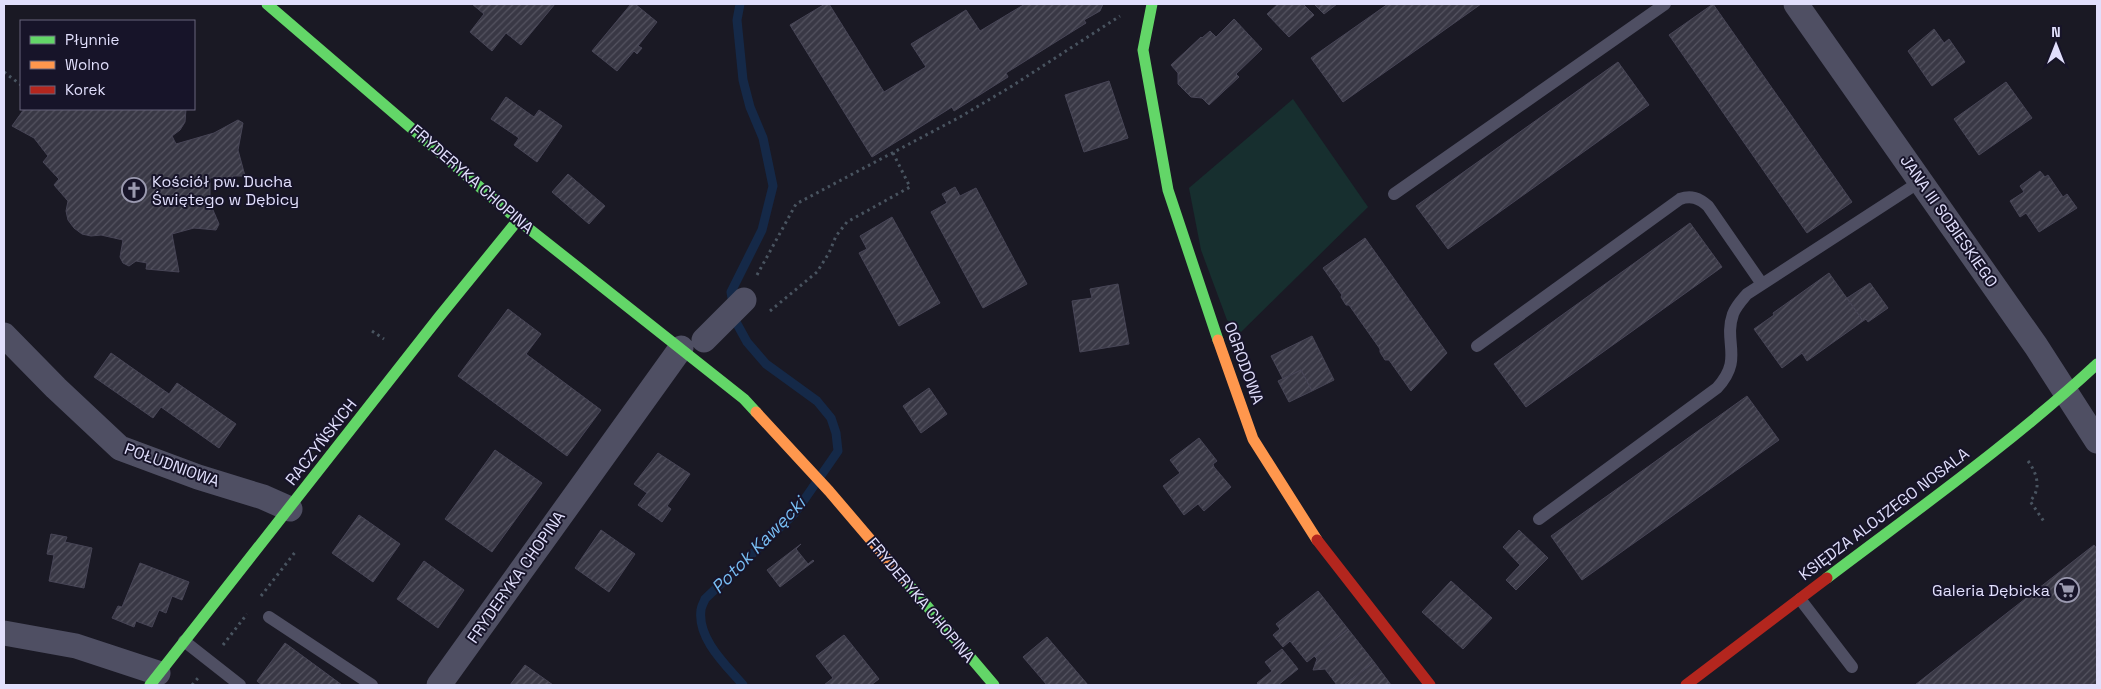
<svg xmlns="http://www.w3.org/2000/svg" width="2101" height="689" font-family="'Space Grotesk',sans-serif">
<defs>
<pattern id="building-hatch" width="6" height="6" patternUnits="userSpaceOnUse" patternTransform="scale(1.25)"><rect width="6" height="6" fill="#393845"/><path d="M-1 1l2-2M0 6l6-6M5 7l2-2" fill="none" stroke="#555461"/></pattern>
</defs>
<rect width="100%" height="100%" fill="#1a1924"/>
<path fill="#172f2f" d="M1293 99 1368 207 1241 332 1227 320 1201 250 1189 188Z"/>
<g fill="none" stroke-linecap="round" stroke-linejoin="round">
<path stroke="#152948" stroke-width="9" d="M740 4 737 20 743 80 750 107 763 138 773 186 762 230 731 292 736 322 747 342 766 364 817 401 831 418 836 433 838 451 795 513 705 599C704 602 701 607 701 610 697 639 727 666 743 685"/>
</g>
<path fill="url(#building-hatch)" stroke="#474556" d="M472 4H555L521 45 506 33 492 51 470 32 484 14Z
M631 4H635L657 22 638 46 642 48 637 54 634 51 617 71 592 51Z
M825 4H829L884 92 926 67 911 44 966 10 980 31 1025 4H1103L1100 11 1084 20 1086 23 1006 73 1008 77 954 111 952 107 872 157 790 25Z
M1278 4H1303L1314 15 1289 37 1267 14Z
M1314 4H1337L1324 14Z
M1388 4H1481L1343 102 1311 58Z
M1713 4 1852 202 1807 233 1669 35Z
M1234 19 1262 49 1236 74 1239 77 1209 105 1202 98 1191 97 1178 84V73L1171 65 1201 37 1202 38 1210 31 1216 37Z
M1934 29 1944 43 1949 39 1965 62 1932 86 1908 51Z
M1618 62 1649 105 1448 249 1416 206Z
M1109 81 1128 138 1084 152 1065 95Z
M2006 82 2032 118 1979 155 1954 119Z
M506 97 534 117 539 110 562 126 537 162 514 145 519 138 491 119Z
M24 109H186L185 122 180 130 172 136 176 144 214 133 238 120 243 123 238 150 245 176H233L228 183 222 181 220 177 210 178V203L219 224 216 230 194 228 172 234 179 272 146 269 147 263 136 261 129 266 123 263 120 257 123 240 101 235 91 236 82 234 74 228 68 220 66 211 68 201 54 185 59 179 43 162 48 156 34 138 12 126Z
M2040 171 2045 177 2048 175 2063 197 2067 194 2077 208 2039 232 2026 213 2020 217 2010 201 2024 192 2020 186Z
M568 174 605 206 589 224 552 192Z
M955 187 960 196 976 188 1027 284 983 308 931 212 947 203 942 194Z
M892 217 940 303 899 326 859 253 867 249 860 236Z
M1690 223 1722 267 1526 407 1494 364Z
M1365 238 1447 353 1411 391 1389 360H1385L1380 352V349L1349 305H1346L1341 297 1342 295 1323 268Z
M1829 273 1863 321 1807 361 1802 353 1782 368 1754 329 1774 315 1773 313Z
M1870 283 1888 308 1868 322 1866 319 1863 321 1847 298Z
M1118 284 1129 344 1080 352 1072 301 1092 298 1090 289Z
M508 309 541 334 526 354 601 410 567 456 458 376Z
M1312 336 1334 380 1312 391 1301 370 1283 379 1271 356Z
M111 353 169 394 177 383 236 424 219 448 161 407 153 418 94 377Z
M1301 370 1312 391 1289 402 1278 381Z
M929 388 947 414 921 433 903 406Z
M1747 396 1779 440 1582 580 1551 536Z
M1199 438 1217 461 1213 464 1214 467 1231 487 1204 511 1198 504 1184 515 1163 486 1180 473 1170 460Z
M495 450 542 483 492 552 445 519Z
M658 453 690 474 667 506 671 509 662 522 638 505 647 493 634 484Z
M359 515 400 544 373 582 332 553Z
M601 530 635 554 609 592 575 568Z
M1519 530 1548 558 1516 590 1506 580 1520 565 1503 547Z
M51 534 67 537 65 542 92 548 84 588 49 581 54 555 47 554Z
M801 544 796 549 808 564 813 560 814 561 780 587 767 570Z
M2094 545 2097 549V685H1915Z
M424 561 464 590 438 628 397 599Z
M140 563 189 582 182 600 172 596 166 613 159 610 152 627 136 621 134 627 112 618 118 606 122 607Z
M1451 581 1492 618 1463 649 1422 612Z
M1318 591 1348 629 1307 662 1290 641 1283 647 1273 635 1280 629 1276 624Z
M1348 629 1374 662 1344 685H1337L1325 669 1313 670 1317 659 1314 656Z
M844 635 879 679 871 685H824L833 678 816 656Z
M1047 637 1088 685H1047L1023 657Z
M285 643 342 685H262L257 681Z
M1282 649 1298 669 1278 685H1259L1257 683 1272 671 1265 662Z
M1374 662 1391 685H1344Z
M525 665 553 685H510Z"/>
<g fill="none" stroke-linecap="round" stroke-linejoin="round">
<path stroke="#495460" stroke-width="3" stroke-dasharray="2.5 4" stroke-linecap="butt" d="M4 72 21 85
M757 275 796 204 960 117 1012 86 1120 16
M770 311 817 272 829 253 836 236 847 222 910 187 893 153
M372 331 384 339
M2028 461C2037 473 2042 489 2030 501L2045 523
M261 596 296 551
M223 645 247 614
M192 685 198 678"/>
<path stroke="#4f4f63" stroke-width="12" d="M1394 194 1665 4
M1477 346 1680 199C1691 195 1699 198 1708 206L1762 284
M1539 519 1717 388C1744 359 1723 343 1733 314 1736 306 1742 300 1747 294L1921 181
M1800 599 1852 667
M269 617 372 685
M184 641 240 685"/>
<path stroke="#4f4f63" stroke-width="25" d="M1796 4 2036 346 2097 441
M4 335 56 388 120 448 198 477 263 497 290 509
M704 340 744 300
M4 633 76 646 158 673
M439 685 681 348"/>
<path stroke="#63d668" stroke-width="11" d="M267 4 518 220 744 399 756 412
M1152 4 1143 50 1168 190 1218 340
M1827 578C1918 509 2013 442 2097 364
M904 579 994 685
M150 685 439 317 518 220"/>
<path stroke="#ff974d" stroke-width="11" d="M1218 340 1253 439 1317 540
M756 412 829 491 904 579"/>
<path stroke="#b3261e" stroke-width="11" d="M1317 540 1430 685
M1686 685 1827 578"/>
</g>
<defs>
<symbol id="church-ring" viewBox="-11 -11 22 22"><circle r="9.5" fill="#171429" stroke="#9b9ab0" stroke-width="1.5"/><path d="M-1.2-6h2.4v3.5h3.3v2.4h-3.3V6h-2.4V-.1h-3.3v-2.4h3.3Z" fill="#9b9ab0"/></symbol>
<symbol id="supermarket-ring" viewBox="-11 -11 22 22"><circle r="9.5" fill="#171429" stroke="#9b9ab0" stroke-width="1.5"/><path d="M-6-5.5h2.5l.6 2H6L4.5 2H-2.5L-4.4-4H-6ZM-1.5 3.2a1.3 1.3 0 1 0 .1 0ZM3 3.2a1.3 1.3 0 1 0 .1 0Z" fill="#9b9ab0"/></symbol>
</defs>
<g fill-rule="evenodd">
<use href="#church-ring" x="120" y="176" width="28" height="28"/>
<use href="#supermarket-ring" x="2053" y="576" width="28" height="28"/>
</g>
<g text-anchor="middle" dominant-baseline="central" stroke-width="4" stroke-linejoin="round" paint-order="stroke">
<g font-size="16" fill="#e1dffc" stroke="#171429">
<text transform="translate(472 179) rotate(41)">FRYDERYKA CHOPINA</text>
<text transform="translate(1949 221) rotate(55)">JANA III SOBIESKIEGO</text>
<text transform="translate(1244 363) rotate(70)">OGRODOWA</text>
<text transform="translate(321 442) rotate(-52)">RACZYŃSKICH</text>
<text transform="translate(172 465) rotate(20)">POŁUDNIOWA</text>
<text transform="translate(1884 514) rotate(-37)">KSIĘDZA ALOJZEGO NOSALA</text>
<text transform="translate(516 577) rotate(-55)">FRYDERYKA CHOPINA</text>
<text transform="translate(921 600) rotate(50)">FRYDERYKA CHOPINA</text>
</g>
<g font-size="16" fill="#e1dffc" stroke="#171429" text-anchor="start">
<text x="152" y="181">Kościół pw. Ducha<tspan x="152" dy="18">Świętego w Dębicy</tspan></text>
<text x="2050" y="590" text-anchor="end">Galeria Dębicka</text>
</g>
<g font-size="18" font-style="italic" fill="#77bcf2" stroke="#171429">
<text transform="translate(758 545) rotate(-46)">Potok Kawęcki</text>
</g>
</g>
<rect width="2101" height="689" fill="none" stroke="#e1dffc" stroke-width="10"/>
<rect x="20" y="20" width="175" height="90" fill="#171429" stroke="#68657d"/>
<rect x="30" y="36" width="25" height="8" fill="#63d668" stroke="#68657d"/>
<text x="65" y="45" font-size="15" fill="#e1dffc">Płynnie</text>
<rect x="30" y="61" width="25" height="8" fill="#ff974d" stroke="#68657d"/>
<text x="65" y="70" font-size="15" fill="#e1dffc">Wolno</text>
<rect x="30" y="86" width="25" height="8" fill="#b3261e" stroke="#68657d"/>
<text x="65" y="95" font-size="15" fill="#e1dffc">Korek</text>
<g transform="translate(2056 45)" stroke="#171429" stroke-width="4" paint-order="stroke">
<path d="M0-4L9 19L0 12L-9 19Z" fill="#e1dffc"/>
<text y="-8" font-size="14" font-weight="bold" text-anchor="middle" fill="#e1dffc">N</text>
</g>
</svg>
